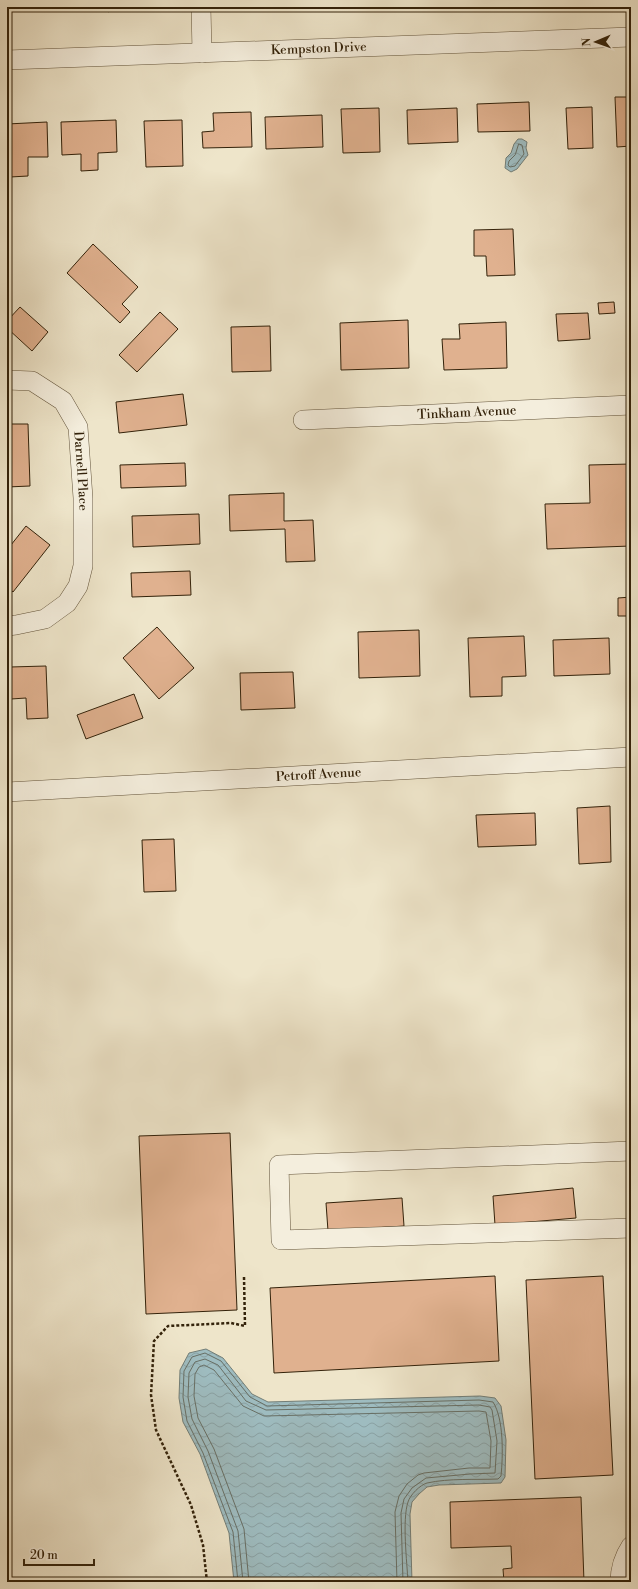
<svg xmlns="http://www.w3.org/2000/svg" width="638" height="1589" font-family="'Libre Bodoni',serif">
<defs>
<pattern id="water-waves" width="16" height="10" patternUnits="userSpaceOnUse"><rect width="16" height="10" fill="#9ebcc0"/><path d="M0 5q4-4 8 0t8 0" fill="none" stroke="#89a1a4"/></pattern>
</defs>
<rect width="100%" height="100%" fill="#eee5ca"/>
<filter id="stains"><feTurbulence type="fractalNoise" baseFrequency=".005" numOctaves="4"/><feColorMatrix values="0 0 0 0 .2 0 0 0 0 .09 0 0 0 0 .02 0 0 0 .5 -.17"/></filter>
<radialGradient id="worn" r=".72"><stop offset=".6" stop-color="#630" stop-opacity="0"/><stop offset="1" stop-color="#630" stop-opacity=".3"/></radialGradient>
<path fill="url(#water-waves)" stroke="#737e77" d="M518 139H522L527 142 526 148 528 155 517 169 511 172 505 168 506 158 511 153 514 144Z
M206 1349 223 1358 252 1394 268 1402 480 1396 495 1398 501 1406 506 1440 505 1477 501 1483 439 1485 427 1487 419 1494 412 1502 410 1514 412 1582H234L229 1533 200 1454 183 1422 179 1398 180 1370 189 1353Z"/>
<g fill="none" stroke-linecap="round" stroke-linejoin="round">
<path stroke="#686f65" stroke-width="1" d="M519 144 522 145 524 154 515 166 510 167 508 165 509 161 515 155Z
M238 1582 233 1532 203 1453 187 1421 183 1397 184 1371 192 1357 205 1353 221 1361 250 1397 267 1406 479 1400 493 1402C504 1419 503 1456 501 1476L498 1479C474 1480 450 1478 427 1483 420 1485 410 1495 408 1502 402 1520 407 1562 408 1582
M243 1582 238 1531 208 1451 192 1419 188 1397 189 1373 195 1362 205 1359 218 1365 246 1401 266 1410 479 1405 490 1407 492 1410 497 1441 495 1473 470 1474 426 1478 412 1488 404 1499 401 1513 403 1582
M249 1582 244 1529 214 1449 198 1418 194 1396 195 1374 199 1367 204 1365 214 1370 243 1406 264 1416 479 1411 486 1412 491 1441 490 1468H469L424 1473 418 1475 407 1484 399 1496 395 1512 397 1582"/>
</g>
<path fill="#e0b18f" stroke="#33220a" d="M102 7H113L109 12Z
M615 97H631V146L617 147Z
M529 102 530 131 478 132 477 104Z
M592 107 593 148 568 149 566 108Z
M379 108 380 152 343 153 341 109Z
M457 108 458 142 408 144 407 110Z
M251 112 252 147 203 148 202 132 214 131 213 113Z
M322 115 323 147 266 149 265 117Z
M116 120 117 152 98 153V170L81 171V154L62 155 61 122Z
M182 120 183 166 146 167 144 121Z
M47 122 48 157H28V176L10 177 9 159H7V124Z
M513 229 515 275 487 276 486 256H474V230Z
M93 244 138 287 122 304 130 312 120 323 67 273Z
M614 302 615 313 599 314 598 303Z
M20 307 48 332 32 351 7 328V321Z
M160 312 178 329 137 372 119 355Z
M588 313 590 339 558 341 556 314Z
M408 320 409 368 341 370 340 323Z
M506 322 507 368 444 370 442 339H460L459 324Z
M270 326 271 371 232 372 231 327Z
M183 394 187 425 119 433 116 402Z
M7 424H28L30 486 7 487Z
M185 463 186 486 121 488 120 465Z
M631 464V546L547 549 545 504 590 503 589 465Z
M284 493V521L313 520 315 561 286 562 285 529 230 531 229 495Z
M199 514 200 544 133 547 132 516Z
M26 526 50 545 13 592 7 587V550Z
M190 571 191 595 132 597 131 573Z
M631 597V616H618V598Z
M157 627 194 668 159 699 123 658Z
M419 630 420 676 359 678 358 632Z
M524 636 526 676 502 677V696L470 697 468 638Z
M609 638 610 674 554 676 553 640Z
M46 666 48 718 27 719 26 698 11 699 10 667Z
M293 672 295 708 241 710 240 673Z
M134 694 143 718 86 739 77 715Z
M610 806 611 862 579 864 577 808Z
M535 813 536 845 478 847 476 815Z
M174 839 176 891 144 892 142 840Z
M230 1133 237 1310 146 1314 139 1136Z
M573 1188 576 1218 495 1225 493 1196Z
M402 1198 404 1226 328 1231 326 1203Z
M495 1276 499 1361 274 1373 270 1288Z
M603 1276 613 1475 535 1479 526 1280Z
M581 1497 584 1582H504L503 1569 512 1568 511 1546 451 1548 450 1502Z"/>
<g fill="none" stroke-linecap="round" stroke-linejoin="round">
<defs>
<g id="street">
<path d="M201 7 202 53"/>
<path id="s1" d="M7 60 631 37"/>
<path id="s2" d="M7 380 32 381 63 401 78 427 83 498V566L78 586 67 603 45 619 16 625 7 626"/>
<path id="s3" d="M303 420 631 405"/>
<path id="s4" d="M7 792 631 757"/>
<path d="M631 1151 279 1165 281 1240 631 1228"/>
<path d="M620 1582C620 1568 623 1558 631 1546"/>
</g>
</defs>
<use href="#street" stroke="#62533a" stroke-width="20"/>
<path stroke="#33220a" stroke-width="2.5" stroke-dasharray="3 2" stroke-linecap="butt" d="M207 1582 203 1545 191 1505 156 1430 151 1395 154 1341 168 1326 231 1323 245 1326 244 1277"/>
<use href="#street" stroke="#f4eedd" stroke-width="19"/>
</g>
<g text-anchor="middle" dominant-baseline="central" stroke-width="4" stroke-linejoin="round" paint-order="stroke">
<g font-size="13" fill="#33220a" stroke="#f4eedd">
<text stroke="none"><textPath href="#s1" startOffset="312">Kempston Drive</textPath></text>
<text stroke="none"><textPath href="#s3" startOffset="164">Tinkham Avenue</textPath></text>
<text stroke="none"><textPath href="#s2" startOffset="136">Darnell Place</textPath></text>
<text stroke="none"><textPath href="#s4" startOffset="312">Petroff Avenue</textPath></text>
</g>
</g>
<rect width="638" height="1589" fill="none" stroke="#eee5ca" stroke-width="24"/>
<rect x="8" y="8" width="622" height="1573" fill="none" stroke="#33220a" stroke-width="2"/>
<rect x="12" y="12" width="614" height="1565" fill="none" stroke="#33220a"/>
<g transform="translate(596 42) rotate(268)" stroke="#f4eedd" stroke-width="3" paint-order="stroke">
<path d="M0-3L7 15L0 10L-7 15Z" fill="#33220a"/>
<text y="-6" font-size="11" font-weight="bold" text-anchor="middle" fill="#33220a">N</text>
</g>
<path d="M24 1559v6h70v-6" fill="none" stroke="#33220a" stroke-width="2"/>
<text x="30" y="1559" font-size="12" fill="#33220a" stroke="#f4eedd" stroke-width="3" paint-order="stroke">20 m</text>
<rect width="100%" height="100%" filter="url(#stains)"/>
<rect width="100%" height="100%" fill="url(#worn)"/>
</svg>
